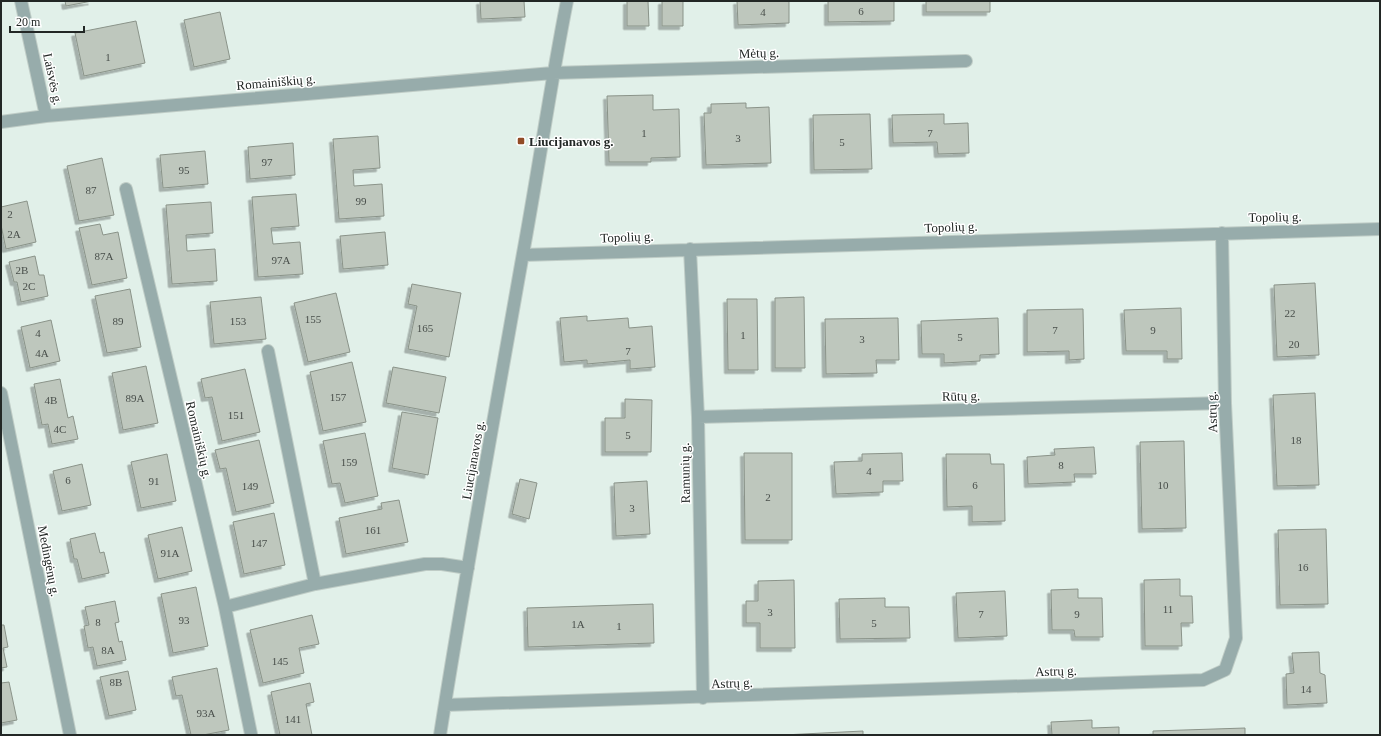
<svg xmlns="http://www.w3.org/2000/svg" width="1381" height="736" font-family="'Times New Roman',serif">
<defs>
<filter id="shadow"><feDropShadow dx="-3.5" dy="3.5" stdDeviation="0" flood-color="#0004"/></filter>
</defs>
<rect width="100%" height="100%" fill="#e1f0e9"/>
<path fill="#bec7bd" stroke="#8a9389" filter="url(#shadow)" d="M65 1H92L66 6Z
M480 1H524L525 17 481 19Z
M627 1H648L649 26H627Z
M662 1H683V26H662Z
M737 1H789V23L738 25Z
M828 1H894V21L828 22Z
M926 1H990V12H926Z
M220 12 230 59 194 67 184 20Z
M136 21 145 63 84 76 75 33Z
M653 95V110L679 109 680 157 651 158V162H609L607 96Z
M746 103V108L769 107 771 163 706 165 704 113H711V104Z
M870 114 872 169 814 170 813 115Z
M944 114V124L968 123 969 153 938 154 937 142 893 143 892 115Z
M378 136 380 168 353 170 354 186 382 184 384 216 339 219 333 139Z
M293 143 295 175 250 179 248 147Z
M205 151 208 184 163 188 160 155Z
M102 158 114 215 79 221 67 166Z
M296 194 299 226 271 228 273 244 300 242 303 274 258 277 252 197Z
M27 201 36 242 6 249 1 225V207Z
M211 202 213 233 186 235 187 251 215 249 217 281 172 284 166 205Z
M100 224 103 235 118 232 127 278 92 285 79 228Z
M385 232 388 265 343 269 340 236Z
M35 256 39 275H44L48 296 21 302 17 282H14L9 262Z
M1315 283 1319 355 1277 357 1274 285Z
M412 284 461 293 449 357 408 349 417 306 408 304Z
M130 289 141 347 107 353 95 296Z
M336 293 350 352 308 362 294 303Z
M261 297 266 339 214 344 210 302Z
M804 297 805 368H775V298Z
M727 299H757L758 370H728Z
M1181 308 1182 359H1167V351H1126L1124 310Z
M1083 309 1084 359 1069 360V351L1027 352V310Z
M587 316V321L628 318 629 328 652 326 655 367 630 369V360L587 364V360L564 362 560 318Z
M898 318 899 360H876L877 373 826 374 825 319Z
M998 318 999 354 980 355V361L944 363V354H922L921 321Z
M51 320 60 361 30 368 21 327Z
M352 362 366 422 323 431 310 372Z
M146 366 158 423 123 430 112 373Z
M393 367 446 377 439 413 386 403Z
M245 369 260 432 222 441 212 397 205 398 201 379Z
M60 379 68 418 73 416 78 439 52 444 48 424 42 425 34 384Z
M1315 393 1319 485 1277 486 1273 395Z
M625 399 652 400 651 452H605V418H625Z
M402 412 438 418 428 475 392 468Z
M365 433 378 496 345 503 340 483 332 484 323 441Z
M259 440 274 503 236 512 226 468 220 469 215 450Z
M1184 441 1186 528 1142 529 1140 442Z
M1094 447 1096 474H1074L1075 482 1028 484 1027 457 1055 455 1054 449Z
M744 453H792V540H745Z
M902 453 903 481H883V492L836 494 834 462 862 461V454Z
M167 454 176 501 141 508 131 462Z
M946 454H990L991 464H1004L1005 521 972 522V506L947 507Z
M82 464 91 505 62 511 53 471Z
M520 479 537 483 529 519 512 514Z
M647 481 650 534 616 536 614 483Z
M399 500 408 542 346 554 339 518 382 509 381 503Z
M274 513 285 565 244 574 233 522Z
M182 527 192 571 158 579 148 535Z
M1326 529 1328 604 1280 605 1278 530Z
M95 533 100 553 104 552 109 573 82 579 77 559H74L70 539Z
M1180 579V596H1192L1193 623H1181L1182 646H1145L1144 580Z
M794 580 795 648H760V623H746V601H758V581Z
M196 587 208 646 173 653 161 594Z
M1078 589V598H1102L1103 637H1075L1074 630H1052L1051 590Z
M1005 591 1007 636 958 638 956 593Z
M885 598V607H909L910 638 840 639 839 599Z
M115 601 119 622 115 623 119 642 122 641 126 660 97 666 93 647 88 648 84 626 89 625 85 607Z
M653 604 654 643 528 647 527 608Z
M312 615 319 644 299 648 304 673 263 683 250 630Z
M1 625H4L8 647 3 648 7 667 1 668Z
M1319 652 1320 673 1325 675 1327 703 1287 705 1286 674 1294 673 1292 653Z
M217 668 229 730 203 735H191L182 695 176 696 172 677Z
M128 671 136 710 109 716 100 677Z
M9 682 17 720 1 723V683Z
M310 683 314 702 306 704 312 735H280L271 692Z
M1092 720V728L1119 727V735H1052L1051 722Z
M1245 728V735H1153V731Z
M863 731V735H783Z"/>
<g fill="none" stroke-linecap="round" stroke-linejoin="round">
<defs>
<path id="minor" d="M21 1 46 116
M1 122 46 116 553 73 966 61
M126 189 225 607 251 734
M690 249 698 417 703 698
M523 255 1380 229
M268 351 315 584 425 564H442L468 568
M1 393 70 735
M698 417 1225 403
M225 607 315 584
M445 705 1203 680 1225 670 1236 638 1225 403 1222 233
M440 735C465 576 494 418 522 259 538 173 550 87 567 1"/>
</defs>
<use href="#minor" stroke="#bfccc6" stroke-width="14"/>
<use href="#minor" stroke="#97acab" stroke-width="12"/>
</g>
<rect fill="#924b26" stroke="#fff" stroke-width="1.5" x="517" y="137" width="8" height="8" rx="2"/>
<g text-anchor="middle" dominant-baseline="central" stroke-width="3" stroke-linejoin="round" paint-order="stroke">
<g font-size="11" fill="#494f4b">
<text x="861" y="11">6</text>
<text x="763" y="12">4</text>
<text x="108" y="57">1</text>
<text x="644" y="133">1</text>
<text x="930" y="133">7</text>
<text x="738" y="138">3</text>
<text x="842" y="142">5</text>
<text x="267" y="162">97</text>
<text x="184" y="170">95</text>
<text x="91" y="190">87</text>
<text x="361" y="201">99</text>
<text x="10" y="214">2</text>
<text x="14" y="234">2A</text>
<text x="104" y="256">87A</text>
<text x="281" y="260">97A</text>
<text x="22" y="270">2B</text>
<text x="29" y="286">2C</text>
<text x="1290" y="313">22</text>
<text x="313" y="319">155</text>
<text x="118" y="321">89</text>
<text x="238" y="321">153</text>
<text x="425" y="328">165</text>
<text x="1055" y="330">7</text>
<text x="1153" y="330">9</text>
<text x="38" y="333">4</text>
<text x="743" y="335">1</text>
<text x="960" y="337">5</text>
<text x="862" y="339">3</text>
<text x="1294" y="344">20</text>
<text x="628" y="351">7</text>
<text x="42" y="353">4A</text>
<text x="338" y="397">157</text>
<text x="135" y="398">89A</text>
<text x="51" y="400">4B</text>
<text x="236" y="415">151</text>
<text x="60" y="429">4C</text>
<text x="628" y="435">5</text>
<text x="1296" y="440">18</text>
<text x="349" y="462">159</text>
<text x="1061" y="465">8</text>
<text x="869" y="471">4</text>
<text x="68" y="480">6</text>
<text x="154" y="481">91</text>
<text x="975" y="485">6</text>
<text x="1163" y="485">10</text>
<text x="250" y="486">149</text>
<text x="768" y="497">2</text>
<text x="632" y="508">3</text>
<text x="373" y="530">161</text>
<text x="259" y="543">147</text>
<text x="170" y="553">91A</text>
<text x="1303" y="567">16</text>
<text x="1168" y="609">11</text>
<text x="770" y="612">3</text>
<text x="981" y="614">7</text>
<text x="1077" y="614">9</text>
<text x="184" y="620">93</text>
<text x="98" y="622">8</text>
<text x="874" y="623">5</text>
<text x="578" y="624">1A</text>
<text x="619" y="626">1</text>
<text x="108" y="650">8A</text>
<text x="280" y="661">145</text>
<text x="116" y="682">8B</text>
<text x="1306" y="689">14</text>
<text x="206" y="713">93A</text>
<text x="293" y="719">141</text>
</g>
<g font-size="13" fill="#222725" stroke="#fff">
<text transform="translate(759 53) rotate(-2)">Mėtų g.</text>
<text transform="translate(53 79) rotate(78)">Laisvės g.</text>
<text transform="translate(276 82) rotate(-5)">Romainiškių g.</text>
<text transform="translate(1275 217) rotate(-1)">Topolių g.</text>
<text transform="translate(951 227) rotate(-2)">Topolių g.</text>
<text transform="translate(627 237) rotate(-2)">Topolių g.</text>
<text transform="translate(961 396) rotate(-1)">Rūtų g.</text>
<text transform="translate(1212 412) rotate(-92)">Astrų g.</text>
<text transform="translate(199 440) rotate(77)">Romainiškių g.</text>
<text transform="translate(473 460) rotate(-80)">Liucijanavos g.</text>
<text transform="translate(685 473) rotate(-91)">Ramunių g.</text>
<text transform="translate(49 561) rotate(79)">Medingėnų g.</text>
<text transform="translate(1056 671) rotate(-2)">Astrų g.</text>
<text transform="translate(732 683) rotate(-2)">Astrų g.</text>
</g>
<g font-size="13" font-weight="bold" fill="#222725" stroke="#fff" text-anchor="start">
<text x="529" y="141">Liucijanavos g.</text>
</g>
</g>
<rect width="1381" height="736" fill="none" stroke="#222725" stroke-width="4"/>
<path d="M10 26v6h74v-6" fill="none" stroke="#222725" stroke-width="2"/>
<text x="16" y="26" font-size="12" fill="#222725" stroke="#ffffff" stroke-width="3" paint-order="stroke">20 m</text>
</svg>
